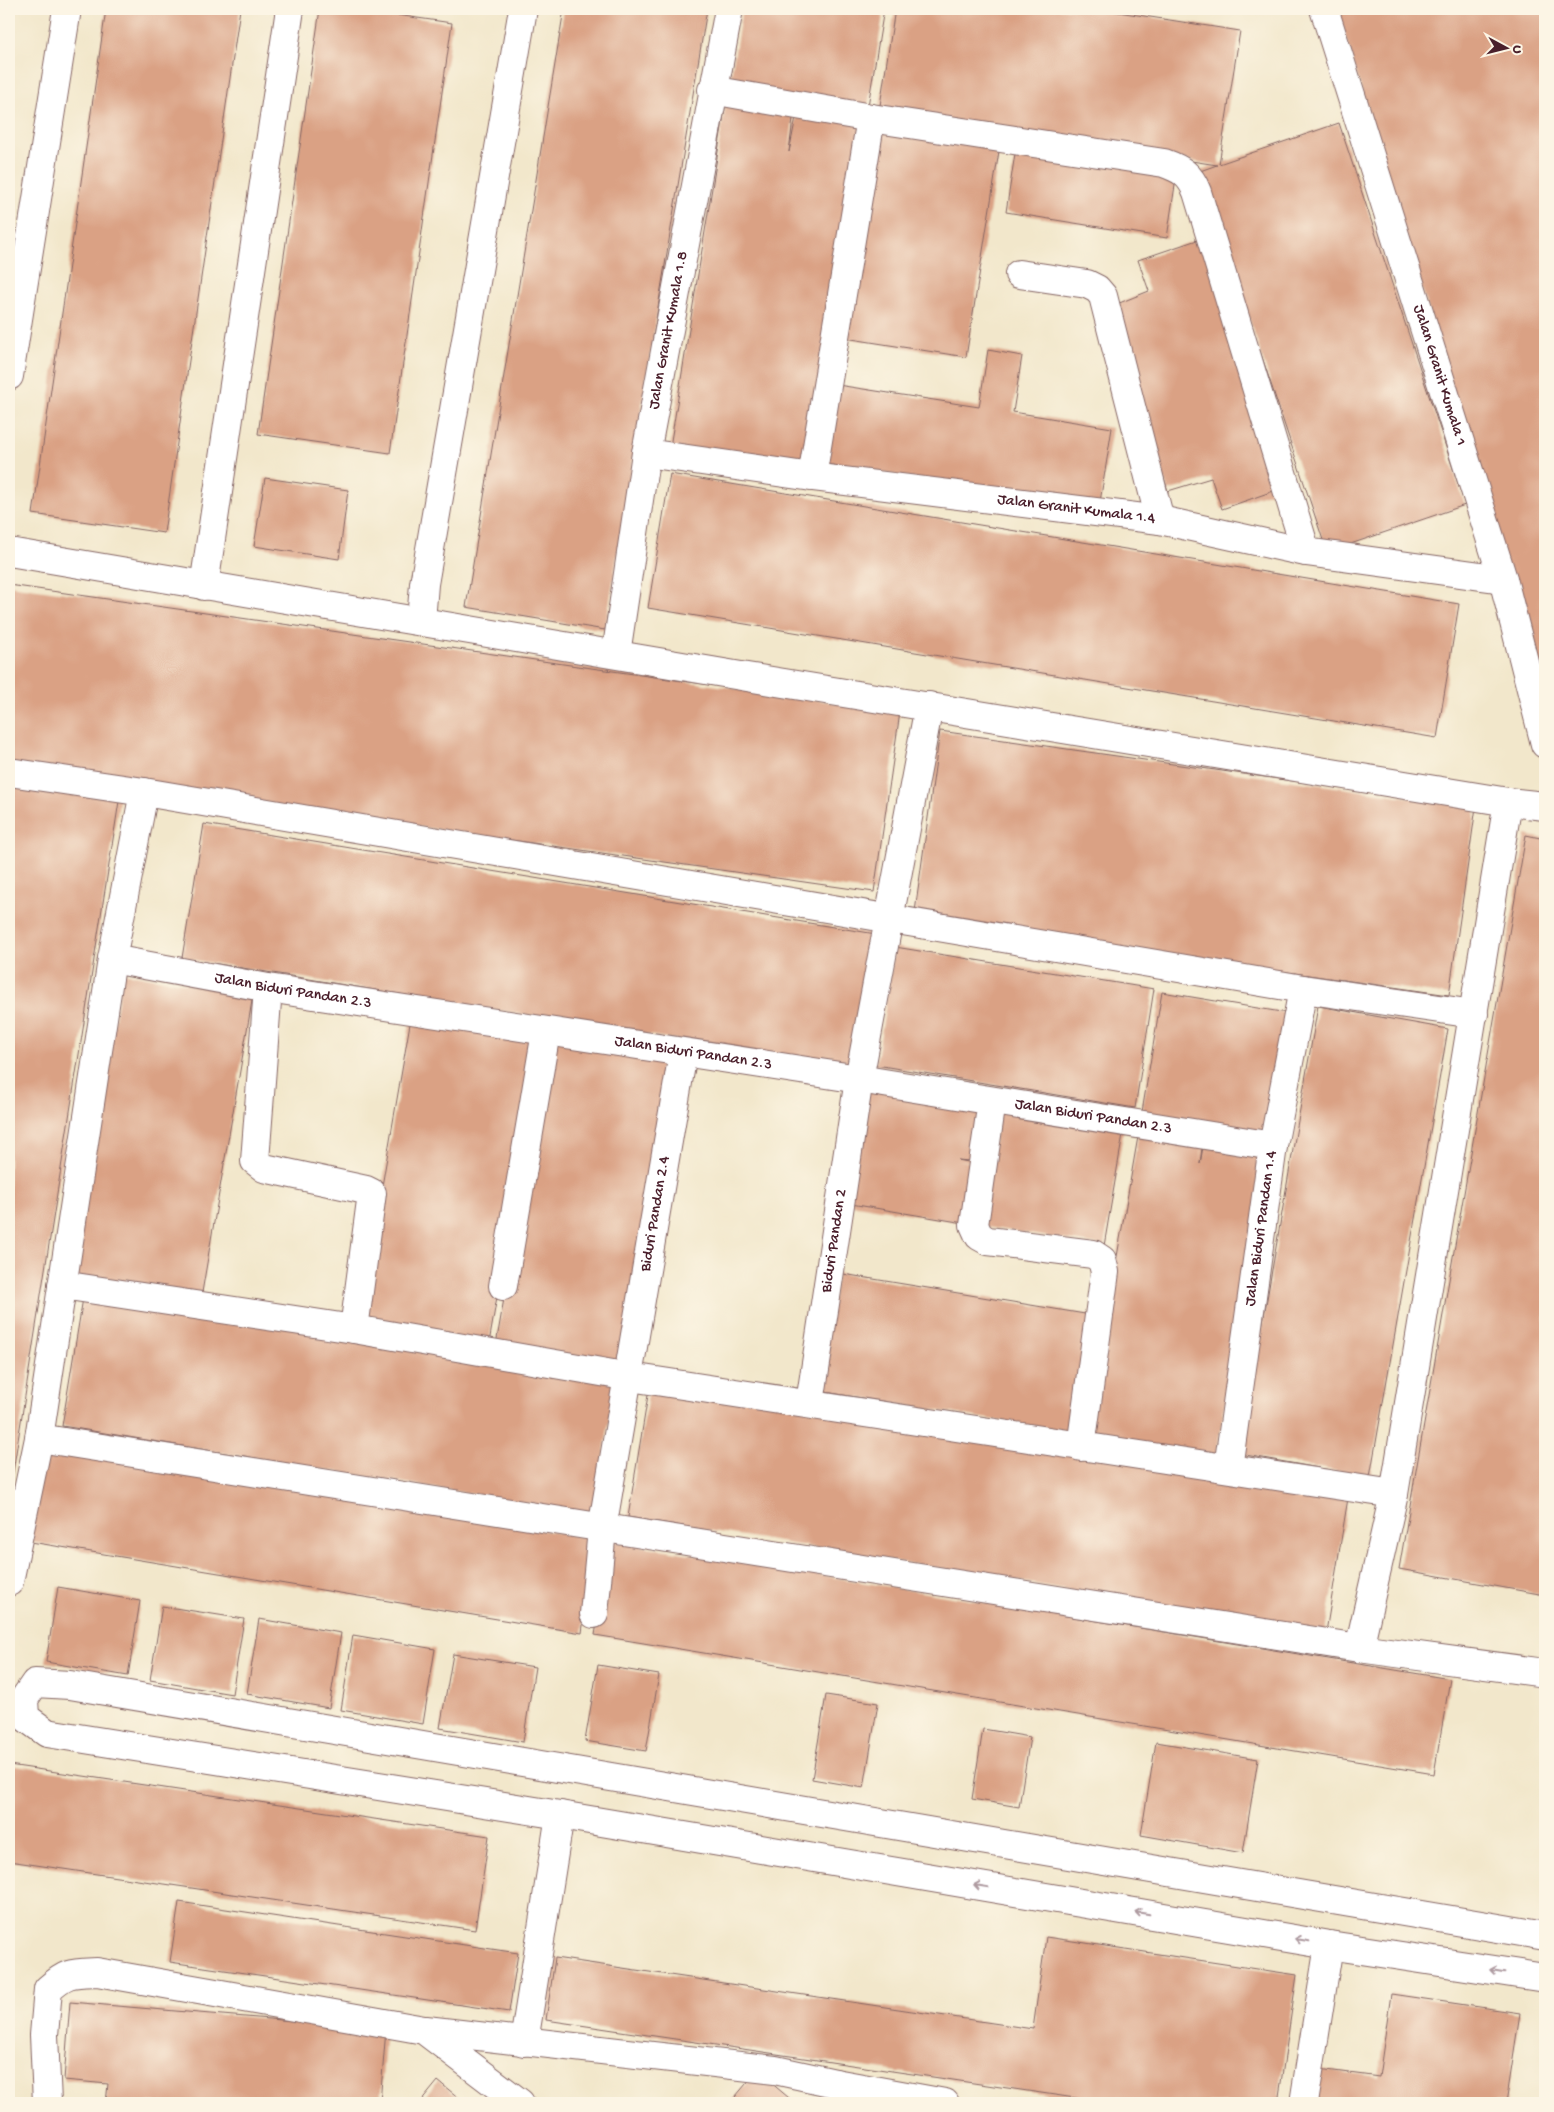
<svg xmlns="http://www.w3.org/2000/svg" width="1554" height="2112" font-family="'Gochi Hand',sans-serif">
<rect width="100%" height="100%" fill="#fcf5e5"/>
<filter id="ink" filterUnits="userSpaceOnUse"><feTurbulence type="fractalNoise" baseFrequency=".02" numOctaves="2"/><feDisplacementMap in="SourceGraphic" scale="10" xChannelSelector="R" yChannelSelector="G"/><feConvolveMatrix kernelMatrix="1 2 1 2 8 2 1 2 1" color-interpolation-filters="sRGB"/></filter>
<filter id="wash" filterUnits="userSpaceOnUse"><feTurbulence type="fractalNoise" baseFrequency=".0096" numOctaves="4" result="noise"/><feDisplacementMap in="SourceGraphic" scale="20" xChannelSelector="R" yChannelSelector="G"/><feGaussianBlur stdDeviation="1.12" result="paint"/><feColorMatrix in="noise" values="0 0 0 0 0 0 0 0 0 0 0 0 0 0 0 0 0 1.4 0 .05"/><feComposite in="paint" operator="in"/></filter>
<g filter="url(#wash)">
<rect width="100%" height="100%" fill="#f2e7cb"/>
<g id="blocks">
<path fill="#daa184" d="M106 9H240L164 533 33 514Z
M320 9H355L452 23 390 453 258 434Z
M564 9H707L605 630 466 607Z
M742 9H884L867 112 729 88Z
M895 9H1099L1240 31 1219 164 1339 123 1465 505 1327 552 1200 171 1217 165 879 112Z
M1337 9H1545V693Z
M726 102 794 110 789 152 797 112 865 123 809 470 670 447Z
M879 126 1000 145 966 357 845 338Z
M1016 147 1177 172 1167 238 1006 212Z
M1203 238 1285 487 1222 509 1211 478 1168 491 1112 306 1149 291 1138 260Z
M988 350 1022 356 1013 412 1112 428 1099 508 819 463 831 384 979 407Z
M670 474 1459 604 1437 738 648 608Z
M265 478 348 490 339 559 254 546Z
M9 585 900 712 874 892 9 768Z
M940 731 1476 807 1449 995 914 919Z
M9 777 120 795 10 1491H9Z
M204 824 876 934 853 1069 182 958Z
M1526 835 1545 839V1595L1399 1569Z
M895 947 1154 989 1135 1108 876 1065Z
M123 973 253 995 200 1304 70 1281Z
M1162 992 1293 1014 1272 1135 1142 1112Z
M1318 1006 1448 1029 1370 1477 1240 1454Z
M412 1012 542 1035 489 1343 359 1320Z
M549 1037 679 1060 626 1368 496 1345Z
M864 1085 986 1106 980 1162 958 1160 978 1164 970 1224 845 1203Z
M1000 1107 1124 1128 1104 1246 980 1226Z
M1139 1131 1203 1140 1200 1164 1204 1141 1268 1151 1215 1462 1085 1439Z
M837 1273 1097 1316 1078 1434 819 1391Z
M84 1292 616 1380 594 1514 62 1426Z
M650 1383 1348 1498 1326 1632 628 1517Z
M41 1446 594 1539 582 1633 25 1541Z
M611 1541 1450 1679 1434 1774 595 1635Z
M58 1587 140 1601 128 1676 46 1662Z
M162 1606 244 1619 232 1694 150 1680Z
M259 1619 341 1633 329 1708 247 1694Z
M353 1635 435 1649 423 1724 341 1710Z
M453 1654 535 1667 523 1742 440 1728Z
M598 1665 659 1675 646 1751 585 1741Z
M826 1695 878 1703 864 1788 812 1779Z
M983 1729 1030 1737 1019 1807 972 1799Z
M1156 1742 1258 1759 1243 1853 1141 1835Z
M9 1765 489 1836 475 1930 9 1861Z
M179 1902 518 1953 509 2012 170 1962Z
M1046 1937 1297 1975 1278 2103H1109L546 2020 555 1958 1033 2029Z
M1391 1994 1520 2013 1506 2103H1314L1319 2069 1379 2077Z
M70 2002 386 2029 380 2103H106L108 2084 64 2080Z
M757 2071 795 2103H730Z
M438 2081 465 2103H420Z"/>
</g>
</g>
<g filter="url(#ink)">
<use href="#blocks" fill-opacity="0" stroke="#856563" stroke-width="1"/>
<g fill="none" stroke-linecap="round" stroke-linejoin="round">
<defs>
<g id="street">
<path id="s1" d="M1324 9 1503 579 1545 744"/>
<path d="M712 90 871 118 1164 163C1181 169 1190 174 1197 192L1306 552"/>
<path d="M1019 274 1087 284 1097 289 1103 296 1160 520"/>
<path d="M9 376 67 9"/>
<path id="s2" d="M646 453 812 477 1160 520 1306 552 1503 579"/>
<path d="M812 477 871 118"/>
<path d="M9 552 747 677 1508 802 1545 806"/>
<path d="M204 586 290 9"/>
<path d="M421 621 424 584 523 9"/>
<path id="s3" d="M616 654 646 453 729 9"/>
<path d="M9 772 144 792 1303 989 1474 1014"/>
<path id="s4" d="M112 959 268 988 859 1079 1273 1146"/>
<path d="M268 988 255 1161 264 1168 366 1190 372 1193 354 1329"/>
<path d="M992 1101 974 1225 979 1236 988 1241 1093 1254 1102 1260 1105 1272 1081 1447"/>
<path d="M62 1285 354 1329 630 1377 1394 1494"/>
<path d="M503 1286 546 1032"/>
<path id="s5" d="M810 1403 859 1079 929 706"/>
<path d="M39 1438 1359 1648 1545 1673"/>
<path id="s6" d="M1228 1468 1273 1146 1303 989"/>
<path d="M9 1582 39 1438 112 959 144 792"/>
<path id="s7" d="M594 1614 602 1529 683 1053"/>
<path d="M1359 1648 1394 1494 1508 802"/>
<path d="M1545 1936 70 1685 35 1683 24 1699 25 1717 47 1733 560 1815 1329 1945 1545 1978"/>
<path d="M426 2030 775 2070 835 2083 858 2103"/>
<path d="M524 2042 560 1815"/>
<path d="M835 2083 945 2103"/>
<path d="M47 2103 44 2035 48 1989C67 1972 71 1973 97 1972L424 2030 520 2103"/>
<path d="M1304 2103 1329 1945"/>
</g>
</defs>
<use href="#street" stroke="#856563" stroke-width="30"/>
<use href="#street" stroke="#fff" stroke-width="28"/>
</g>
<defs><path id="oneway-shaft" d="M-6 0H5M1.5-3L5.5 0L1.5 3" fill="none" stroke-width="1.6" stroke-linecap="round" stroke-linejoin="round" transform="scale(1.25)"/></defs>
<g stroke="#ae9aa0">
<use href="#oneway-shaft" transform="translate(981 1886) rotate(-170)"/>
<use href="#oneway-shaft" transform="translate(1142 1913) rotate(-170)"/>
<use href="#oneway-shaft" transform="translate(1302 1940) rotate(-170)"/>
<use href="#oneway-shaft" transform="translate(1497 1971) rotate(-171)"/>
</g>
</g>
<g text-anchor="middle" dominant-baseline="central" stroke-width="4" stroke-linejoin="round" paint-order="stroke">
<g font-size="16" fill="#4a1f2b" stroke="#fcf5e5">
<text stroke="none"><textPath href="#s3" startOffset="328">Jalan Granit Kumala 1.8</textPath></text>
<text stroke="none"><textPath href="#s1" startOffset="384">Jalan Granit Kumala 1</textPath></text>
<text stroke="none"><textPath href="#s2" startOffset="434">Jalan Granit Kumala 1.4</textPath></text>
<text stroke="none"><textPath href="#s4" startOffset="184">Jalan Biduri Pandan 2.3</textPath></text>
<text stroke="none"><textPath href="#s4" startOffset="589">Jalan Biduri Pandan 2.3</textPath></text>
<text stroke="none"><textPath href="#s4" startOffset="994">Jalan Biduri Pandan 2.3</textPath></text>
<text stroke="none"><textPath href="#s7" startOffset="405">Biduri Pandan 2.4</textPath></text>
<text stroke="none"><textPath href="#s6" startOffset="242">Jalan Biduri Pandan 1.4</textPath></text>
<text stroke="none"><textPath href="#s5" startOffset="164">Biduri Pandan 2</textPath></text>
</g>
</g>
<rect width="1554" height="2112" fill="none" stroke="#fcf5e5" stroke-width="30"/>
<g transform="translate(1506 48) rotate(97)" stroke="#fcf5e5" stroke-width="4" paint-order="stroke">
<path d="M0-4L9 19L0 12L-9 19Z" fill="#4a1f2b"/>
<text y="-8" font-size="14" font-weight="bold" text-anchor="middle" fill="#4a1f2b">U</text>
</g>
</svg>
